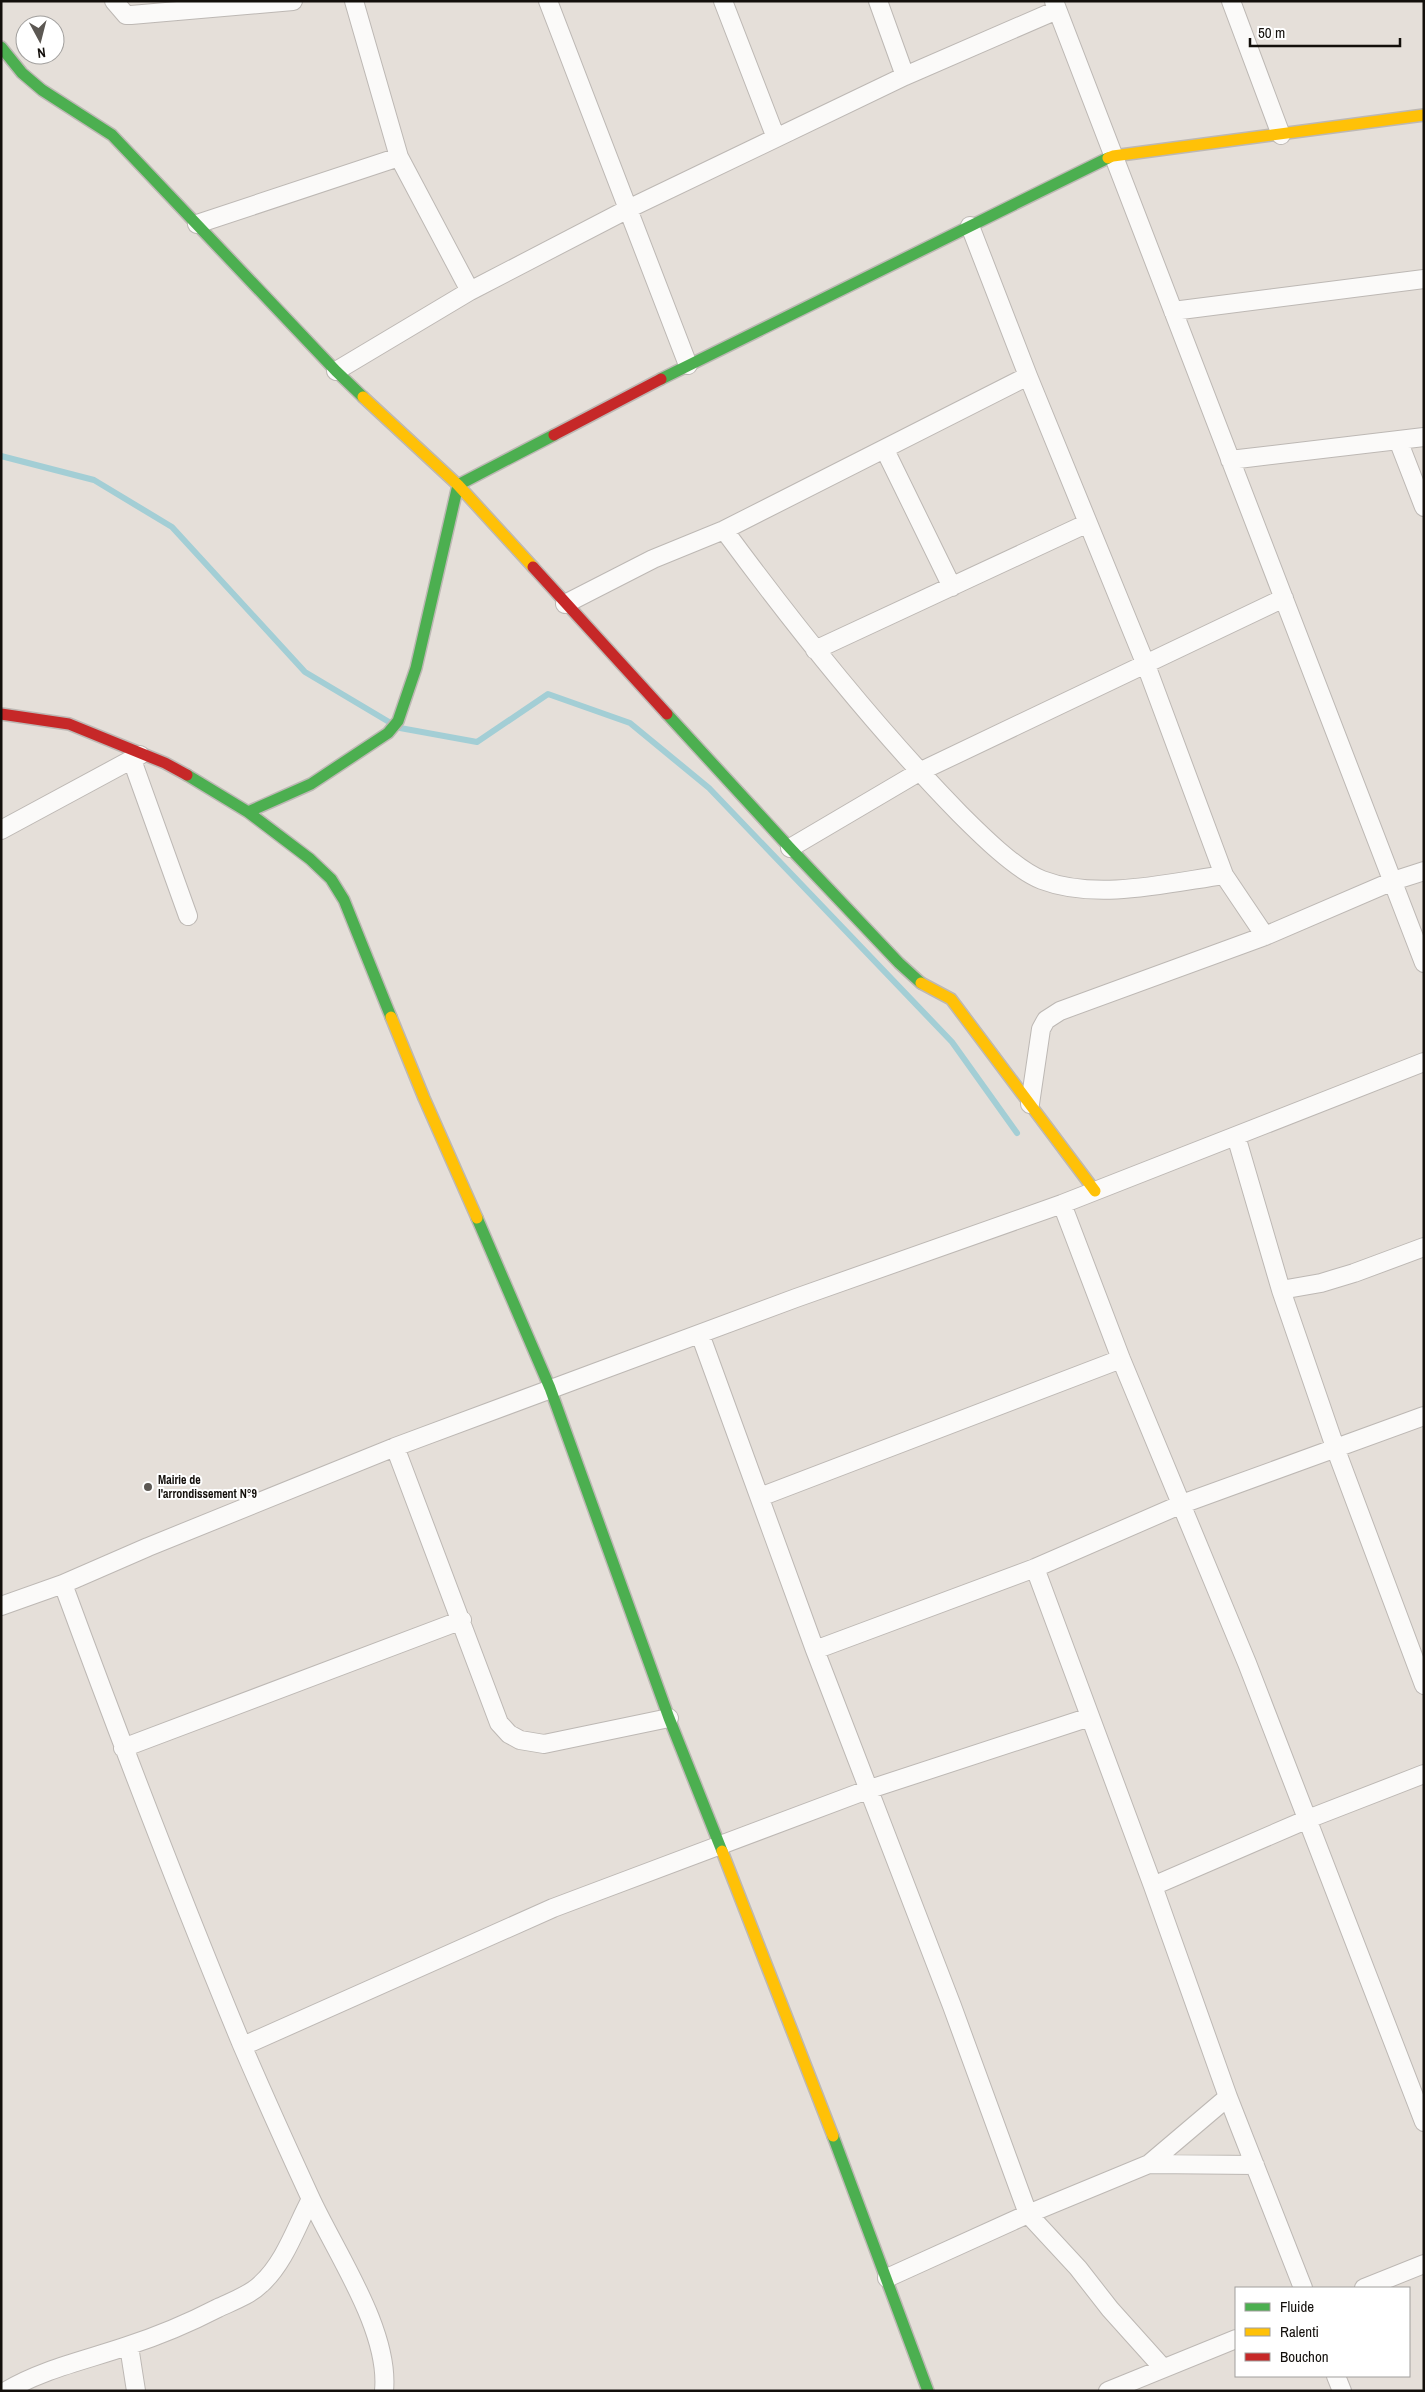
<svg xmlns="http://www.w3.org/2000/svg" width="1425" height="2392" font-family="'Archivo Narrow',sans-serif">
<rect width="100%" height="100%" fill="#e5dfd9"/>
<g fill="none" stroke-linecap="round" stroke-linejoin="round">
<path stroke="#a3ced5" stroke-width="6" d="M1 456 94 480 172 527 305 672 389 722
M400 728 477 742 548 694 630 723 709 788 952 1042 1017 1133"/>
<defs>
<path id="street" d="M114 1 126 15H131L293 1
M354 1 399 157 470 291
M548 1 688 365
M723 1 776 138
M878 1 905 76 1057 10
M1054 1 1424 963
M1231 1 1281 135
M197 224 399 157
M970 226 1028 376 1146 665 1224 875 1265 936
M1173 311 1424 279
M336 371 470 291 628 209 905 76
M1398 440 1424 507
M885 450 952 587
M1230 460 1424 437
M724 530C797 629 874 726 960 814 980 834 1016 870 1042 880 1097 901 1168 883 1224 875
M565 604 653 559 724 530 1028 376
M815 650 1088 523
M132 760 188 916
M1 830 140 755
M790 848 919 772 1284 598
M1030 1104 1041 1029 1046 1020 1060 1011 1265 936 1393 881 1424 871
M1236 1136 1281 1290 1336 1450 1424 1685
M1062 1204 1121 1359 1247 1663 1424 2122
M1281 1290 1321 1283 1354 1273 1424 1247
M700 1334 815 1650 952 2006 1028 2214 1078 2268 1110 2309 1163 2368
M395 1447 499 1723 509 1734 520 1740 544 1744 669 1718
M760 1497 1121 1359
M1035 1568 1153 1886 1228 2097 1303 2288
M63 1584C120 1739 179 1893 242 2045 264 2096 287 2147 310 2197 335 2252 390 2330 384 2391
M1 1606 63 1584 148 1547 395 1447 796 1298 1062 1204 1424 1062
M815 1650 1035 1568 1182 1504 1424 1416
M123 1748 462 1620
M1153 1886 1308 1819 1424 1774
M243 2046 553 1908 867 1790 1090 1717
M1149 2164 1255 2165
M887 2278 1028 2214 1149 2164 1228 2097
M1364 2288 1424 2264
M129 2346 136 2391
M1336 2376 1342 2391
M6 2391C43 2369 86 2360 127 2346 158 2336 189 2323 218 2308 233 2301 250 2295 261 2284 285 2262 296 2227 311 2199
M1108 2391 1236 2339"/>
<path id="fast" d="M1 47 22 73 42 90 112 135 336 371 363 397
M661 379 1108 158
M667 714 790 848 899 963 921 983
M187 775 248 812 310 859 331 879 344 900 391 1017
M248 812 311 784 388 733 398 721 416 668 458 485 554 435
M477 1218 550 1388 669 1718 722 1851
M833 2136 928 2391"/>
<path id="slow" d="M1108 158 1113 156 1424 115
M363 397 458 485 533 567
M921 983 951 999 1095 1191
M391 1017 424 1098 477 1218
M722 1851 833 2136"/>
<path id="jam" d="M554 435 661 379
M533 567 667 714
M1 714 69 724 165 763 187 775"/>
</defs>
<use href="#street" stroke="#bdb8b4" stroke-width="20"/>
<use href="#fast" stroke="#bdb8b4" stroke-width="14"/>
<use href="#slow" stroke="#bdb8b4" stroke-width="14"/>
<use href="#jam" stroke="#bdb8b4" stroke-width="14"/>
<use href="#street" stroke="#fbfaf9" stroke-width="18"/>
<use href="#fast" stroke="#4caf50" stroke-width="11"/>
<use href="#slow" stroke="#ffc107" stroke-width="11"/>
<use href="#jam" stroke="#c62828" stroke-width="11"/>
</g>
<circle fill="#5c5853" stroke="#fff" stroke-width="2" cx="148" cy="1487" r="5"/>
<g text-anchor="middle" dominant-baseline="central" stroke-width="4" stroke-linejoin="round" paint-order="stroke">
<g font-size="12" font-weight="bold" fill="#130f0b" stroke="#fff" text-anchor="start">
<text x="158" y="1480">Mairie de<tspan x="158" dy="14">l'arrondissement N°9</tspan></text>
</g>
</g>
<rect width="1425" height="2392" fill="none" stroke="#130f0b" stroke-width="5"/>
<rect x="1235" y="2287" width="175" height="90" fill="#ffffff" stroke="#a19f9d"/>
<rect x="1245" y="2303" width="25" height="8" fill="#4caf50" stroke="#a19f9d"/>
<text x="1280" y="2312" font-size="15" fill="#130f0b">Fluide</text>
<rect x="1245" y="2328" width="25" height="8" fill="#ffc107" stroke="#a19f9d"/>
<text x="1280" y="2337" font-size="15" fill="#130f0b">Ralenti</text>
<rect x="1245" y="2353" width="25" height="8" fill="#c62828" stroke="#a19f9d"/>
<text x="1280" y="2362" font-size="15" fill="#130f0b">Bouchon</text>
<g transform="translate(40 40) rotate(173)"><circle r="24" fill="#ffffff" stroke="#a19f9d"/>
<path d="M0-4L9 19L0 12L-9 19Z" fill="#5c5853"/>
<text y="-8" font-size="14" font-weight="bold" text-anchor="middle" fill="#130f0b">N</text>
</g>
<path d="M1250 38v8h150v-8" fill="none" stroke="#130f0b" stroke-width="2.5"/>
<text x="1258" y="38" font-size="15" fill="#130f0b" stroke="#ffffff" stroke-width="4" paint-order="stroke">50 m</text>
</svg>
